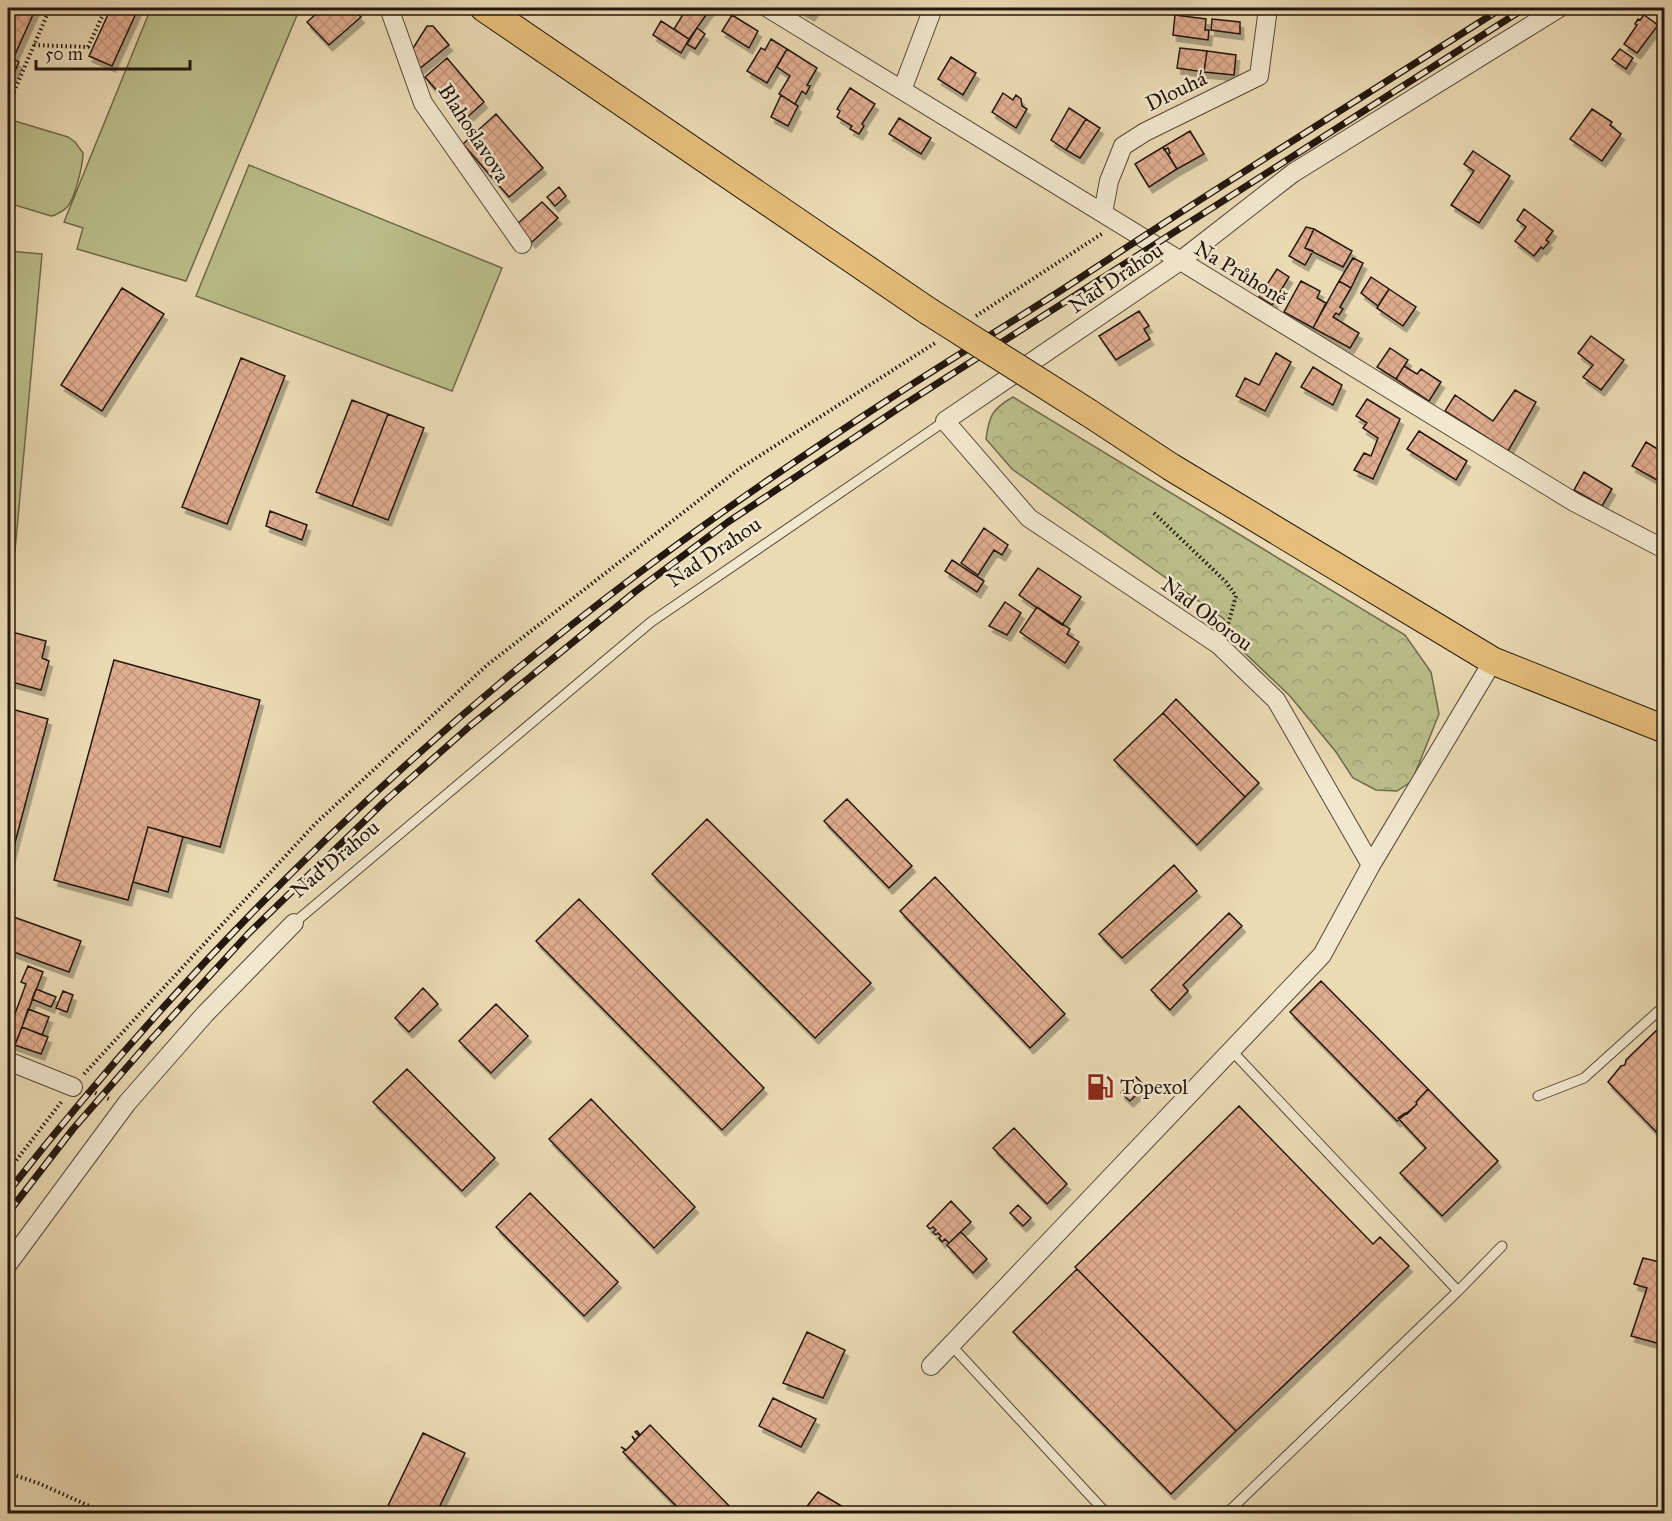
<svg xmlns="http://www.w3.org/2000/svg" width="1672" height="1521" font-family="'IM FELL Great Primer',serif">
<defs>
<pattern id="forest-crowns" width="20" height="18" patternUnits="userSpaceOnUse" patternTransform="scale(1.5)"><rect width="20" height="18" fill="#bbbf8b"/><path d="M2 6a3 3 0 1 1 6 0M12 15a3 3 0 1 1 6 0" fill="none" stroke="#a0a377"/></pattern>
<pattern id="building-cross-hatch" width="8" height="8" patternUnits="userSpaceOnUse" patternTransform="scale(1.5)"><rect width="8" height="8" fill="#e1ad90"/><path d="M0 0l8 8M0 8l8-8" fill="none" stroke="#c1947b"/></pattern>
<filter id="shadow"><feDropShadow dx="3.5" dy="6" stdDeviation="0" flood-color="#0004"/></filter>
</defs>
<rect width="100%" height="100%" fill="#ebdbb5"/>
<filter id="stains"><feTurbulence type="fractalNoise" baseFrequency=".00333" numOctaves="4"/><feColorMatrix values="0 0 0 0 .2 0 0 0 0 .09 0 0 0 0 .02 0 0 0 .5 -.17"/></filter>
<radialGradient id="worn" r=".72"><stop offset=".6" stop-color="#630" stop-opacity="0"/><stop offset="1" stop-color="#630" stop-opacity=".3"/></radialGradient>
<path fill="url(#forest-crowns)" stroke="#6f6b4c" stroke-width="1.5" d="M1013 397 1405 635 1431 672 1439 714 1412 781 1397 791 1376 790 1353 778 1336 752 1290 696 1229 638 1224 619 1012 469 986 439C989 416 992 409 1013 397Z"/>
<path fill="#bbbf8b" stroke="#6f6b4c" stroke-width="1.5" d="M151 8H300L186 281 77 249 83 228 64 222Z
M8 119 68 137 75 142 83 153C83 165 75 197 68 206 64 211 56 215 51 216L8 203Z
M249 165 502 268 452 391 196 296Z
M8 251 42 254 15 551 8 550Z"/>
<path fill="url(#building-cross-hatch)" stroke="#23170e" stroke-width="1.5" filter="url(#shadow)" d="M8 8H36L13 59 19 62 10 82 8 81Z
M111 8H133L138 9 112 66 89 56Z
M323 8H352L361 17 329 45 307 22Z
M687 8H711L689 39 674 29Z
M798 8H816L811 15Z
M732 15 758 31 749 48 722 31Z
M1175 15 1206 19 1205 30H1209L1208 40 1173 35Z
M1644 15 1658 25 1637 53 1624 44 1637 25 1635 24 1638 19 1640 20Z
M1212 19 1240 22V34L1211 30Z
M661 21 689 39 681 53 653 35Z
M427 26H433L449 45 419 69 410 53Z
M697 28 705 34 695 49 687 44Z
M771 39 787 49 767 83 747 71 761 48 765 50Z
M1180 48 1207 51 1204 72 1177 68Z
M787 49 817 68 807 85 810 86 806 94 802 91 795 104 779 94 790 76 777 67Z
M1620 49 1633 58 1626 69 1612 59Z
M1207 51 1236 55 1234 75 1204 72Z
M951 57 976 73 963 95 938 79Z
M447 58 484 102 463 121 425 77Z
M850 88 875 104 862 124 864 126 859 134 850 129 852 126 837 117 840 111 837 109Z
M1003 93 1013 100 1016 95 1021 99 1022 106 1027 109 1016 128 992 112Z
M781 95 798 106 788 126 771 117Z
M1069 108 1086 119 1066 150 1051 140Z
M1592 109 1612 122 1610 125 1621 134 1602 161 1570 139Z
M496 114 543 168 509 197 463 144Z
M899 118 931 138 921 154 889 134Z
M1086 119 1100 128 1080 158 1066 150Z
M1190 131 1204 154 1177 169 1168 154 1170 153 1168 148 1164 150 1163 147Z
M1163 147 1177 169 1149 187 1135 164Z
M1473 151 1510 176 1479 223 1451 205 1474 171 1464 164Z
M559 187 566 196 555 206 547 197Z
M542 202 558 218 532 242 516 225Z
M1524 209 1553 231 1546 240 1549 242 1543 249 1541 247 1534 256 1515 241 1526 227 1517 220Z
M1306 227 1314 229 1305 248 1313 251 1305 265 1289 256Z
M1314 229 1352 251 1343 267 1305 248Z
M1353 258 1363 263 1351 288 1339 281Z
M1277 269 1289 277 1272 305 1259 297Z
M1371 277 1389 289 1378 306 1361 293Z
M1301 281 1320 291 1317 298 1326 303 1313 328 1284 312Z
M1339 281 1351 288 1340 307 1343 309 1339 315 1336 313 1333 317 1359 333 1350 348 1313 328Z
M122 288 164 314 102 411 61 385Z
M1389 289 1416 307 1403 326 1377 308Z
M1139 311 1149 326 1144 329 1150 339 1116 360 1099 336Z
M1591 336 1624 360 1601 390 1583 377 1593 365 1578 353Z
M1390 348 1408 360 1396 379 1377 367Z
M1276 353 1291 362 1265 411 1236 396 1245 378 1259 385Z
M241 358 285 376 227 524 182 507Z
M1404 366 1417 374 1421 369 1441 382 1429 401 1396 379Z
M1313 367 1342 385 1333 405 1301 387Z
M1515 390 1536 402 1508 451 1445 411 1455 395 1493 421Z
M1367 399 1400 419 1373 479 1354 470 1364 453 1371 456 1378 438 1363 428 1367 423 1356 416Z
M352 400 388 414 352 506 316 492Z
M388 414 424 428 388 520 352 506Z
M1419 431 1467 461 1456 480 1407 449Z
M1646 442 1664 453V484L1632 466Z
M1584 472 1612 489 1602 506 1574 490Z
M270 511 307 525 302 540 266 526Z
M984 528 1008 545 1002 555 994 550 978 575 961 563Z
M952 560 984 581 977 592 945 571Z
M1038 568 1081 597 1062 625 1019 595Z
M1005 602 1021 613 1007 635 989 626Z
M1037 607 1070 629 1067 634 1079 642 1065 663 1020 632Z
M8 631 46 641 42 658 49 661 41 690 8 681Z
M114 660 260 700 220 847 148 827 128 900 54 880Z
M1176 699 1259 783 1245 797 1163 713Z
M8 708 48 719 9 865 8 864Z
M1163 713 1245 797 1197 845 1114 760Z
M847 799 912 866 889 888 824 821Z
M707 819 871 983 815 1038 652 874Z
M148 827 183 837 168 892 133 882Z
M1174 865 1197 891 1122 958 1099 934Z
M935 877 1065 1014 1030 1048 900 911Z
M579 899 764 1088 722 1130 536 941Z
M1229 913 1242 926 1183 985 1188 991 1170 1010 1151 990Z
M8 915 81 941 69 972 8 950Z
M28 966 43 972 15 1045 8 1042V1017L13 1019 26 984 21 982Z
M1321 981 1428 1089 1416 1102 1417 1104 1415 1106 1397 1121 1290 1012Z
M423 988 438 1004 409 1032 395 1018Z
M36 989 56 997 51 1007 32 999Z
M63 991 73 995 67 1012 56 1008Z
M496 1004 528 1036 491 1073 459 1041Z
M28 1009 49 1017 42 1035 22 1027Z
M1664 1023V1140L1608 1082 1621 1066 1625 1065 1626 1060Z
M22 1027 48 1037 41 1054 15 1045Z
M407 1069 495 1158 462 1191 373 1102Z
M1136 1077 1145 1086 1130 1101 1121 1093Z
M1428 1089 1498 1161 1442 1216 1400 1173 1426 1148 1398 1118 1405 1113 1407 1114 1417 1104 1416 1102Z
M591 1099 695 1207 654 1248 549 1139Z
M1239 1106 1373 1244 1380 1237 1409 1266 1236 1431 1075 1267Z
M1014 1128 1067 1184 1047 1204 993 1148Z
M530 1193 618 1282 584 1316 496 1227Z
M951 1201 971 1222 949 1243 945 1239 942 1242 939 1238 941 1236 938 1233 936 1235 933 1232 936 1230 933 1227 930 1229 927 1226Z
M1018 1205 1031 1218 1023 1226 1010 1213Z
M961 1232 987 1259 973 1273 947 1245Z
M1643 1258 1664 1263V1345L1631 1336 1647 1288 1634 1284Z
M1077 1269 1236 1431 1171 1494 1013 1332Z
M807 1332 845 1350 823 1398 783 1383Z
M773 1398 816 1419 801 1447 759 1426Z
M650 1425 737 1514H684L623 1452 625 1450 621 1447 626 1450 635 1441 632 1436 635 1440 639 1436 635 1432 637 1431 640 1435Z
M423 1433 465 1453 436 1514H384Z
M818 1492 855 1514H810L805 1509Z"/>
<g fill="none" stroke-linecap="round" stroke-linejoin="round">
<defs>
<path id="lane" d="M294 923 651 622 945 421
M1231 1050 1458 1291
M1538 1096 1584 1078 1664 1006
M951 1345 1107 1514
M1226 1514 1458 1291 1502 1246"/>
<path id="street" d="M389 8 423 103 522 244
M768 8 1574 502 1664 549
M902 90 933 8
M1103 213 1109 181 1123 146 1145 132 1259 76 1267 16
M1371 865 1493 661
M8 1061 73 1087
M8 1264 127 1103 205 1014 294 923
M931 1366 1322 955 1371 865 1276 700 1219 645 1029 518 945 421 1180 261 1293 173 1559 8"/>
<path id="primary" d="M484 8 928 311
M1089 413 1171 467 1493 661 1664 729"/>
</defs>
<use href="#lane" stroke="#554838" stroke-width="11"/>
<use href="#street" stroke="#554838" stroke-width="20"/>
<use href="#primary" stroke="#23170e" stroke-width="29"/>
<path stroke="#23170e" stroke-width="4" stroke-dasharray="1.5 3" stroke-linecap="butt" d="M34 45 88 47 106 8
M8 102 9 103 50 8
M976 316 1103 233
M1154 513 1226 582 1236 596 1227 628
M84 1074 315 824 486 666 739 469 935 343
M91 1091 109 1099
M8 1171 62 1101
M8 1473 38 1483 107 1514"/>
<use href="#lane" stroke="#f2e8cf" stroke-width="9"/>
<use href="#street" stroke="#f2e8cf" stroke-width="18"/>
<use href="#primary" stroke="#e6be7a" stroke-width="27"/>
<defs>
<path id="rail" d="M8 1192C188 962 398 755 631 579 718 513 809 451 900 392 960 353 1021 317 1080 278 1219 186 1361 98 1502 8
M8 1213 73 1129 148 1043 248 934 384 802 470 726 636 591 728 522 902 406 1525 8"/>
</defs>
<use href="#rail" stroke="#23170e" stroke-width="7"/>
<use href="#rail" stroke="#f2e8cf" stroke-width="4.5" stroke-dasharray="14" stroke-linecap="butt"/>
<defs>
<path id="primary-bridge" d="M928 311 1089 413"/>
</defs>
<use href="#primary-bridge" stroke="#23170e" stroke-width="29" stroke-linecap="butt"/>
<use href="#primary-bridge" stroke="#e6be7a" stroke-width="27"/>
</g>
<defs>
<symbol id="fuel-bare" viewBox="-9 -9 18 18"><path d="M-5.5-6h7V0h2V4h1.3V-2.5L3-4.5l.8-.8L6-3V5H2.5V1h-1V6h-7ZM-4.2-4.7v3.2H.2V-4.7Z" fill="#8f2418" stroke="#f2e8cf" stroke-width="2.5" paint-order="stroke"/></symbol>
</defs>
<g fill-rule="evenodd">
<use href="#fuel-bare" x="1081" y="1068" width="38" height="38"/>
</g>
<g text-anchor="middle" dominant-baseline="central" stroke-width="5" stroke-linejoin="round" paint-order="stroke">
<g font-size="21" fill="#23170e" stroke="#f2e8cf">
<text transform="translate(1176 91) rotate(-26)">Dlouhá</text>
<text transform="translate(474 133) rotate(57)">Blahoslavova</text>
<text transform="translate(1241 273) rotate(31)">Na Průhoně</text>
<text transform="translate(1116 278) rotate(-34)">Nad Drahou</text>
<text transform="translate(714 552) rotate(-34)">Nad Drahou</text>
<text transform="translate(1207 614) rotate(37)">Nad Oborou</text>
<text transform="translate(335 859) rotate(-40)">Nad Drahou</text>
</g>
<g font-size="21" fill="#23170e" stroke="#f2e8cf" text-anchor="start">
<text x="1120" y="1087">Topexol</text>
</g>
</g>
<rect width="1672" height="1521" fill="none" stroke="#ebdbb5" stroke-width="30"/>
<rect x="9" y="9" width="1654" height="1503" fill="none" stroke="#23170e" stroke-width="3"/>
<rect x="15" y="15" width="1642" height="1491" fill="none" stroke="#23170e" stroke-width="1.5"/>
<path d="M36 60v9h154v-9" fill="none" stroke="#23170e" stroke-width="3"/>
<text x="45" y="60" font-size="18" fill="#23170e" stroke="#f2e8cf" stroke-width="4.5" paint-order="stroke">50 m</text>
<rect width="100%" height="100%" filter="url(#stains)"/>
<rect width="100%" height="100%" fill="url(#worn)"/>
</svg>
